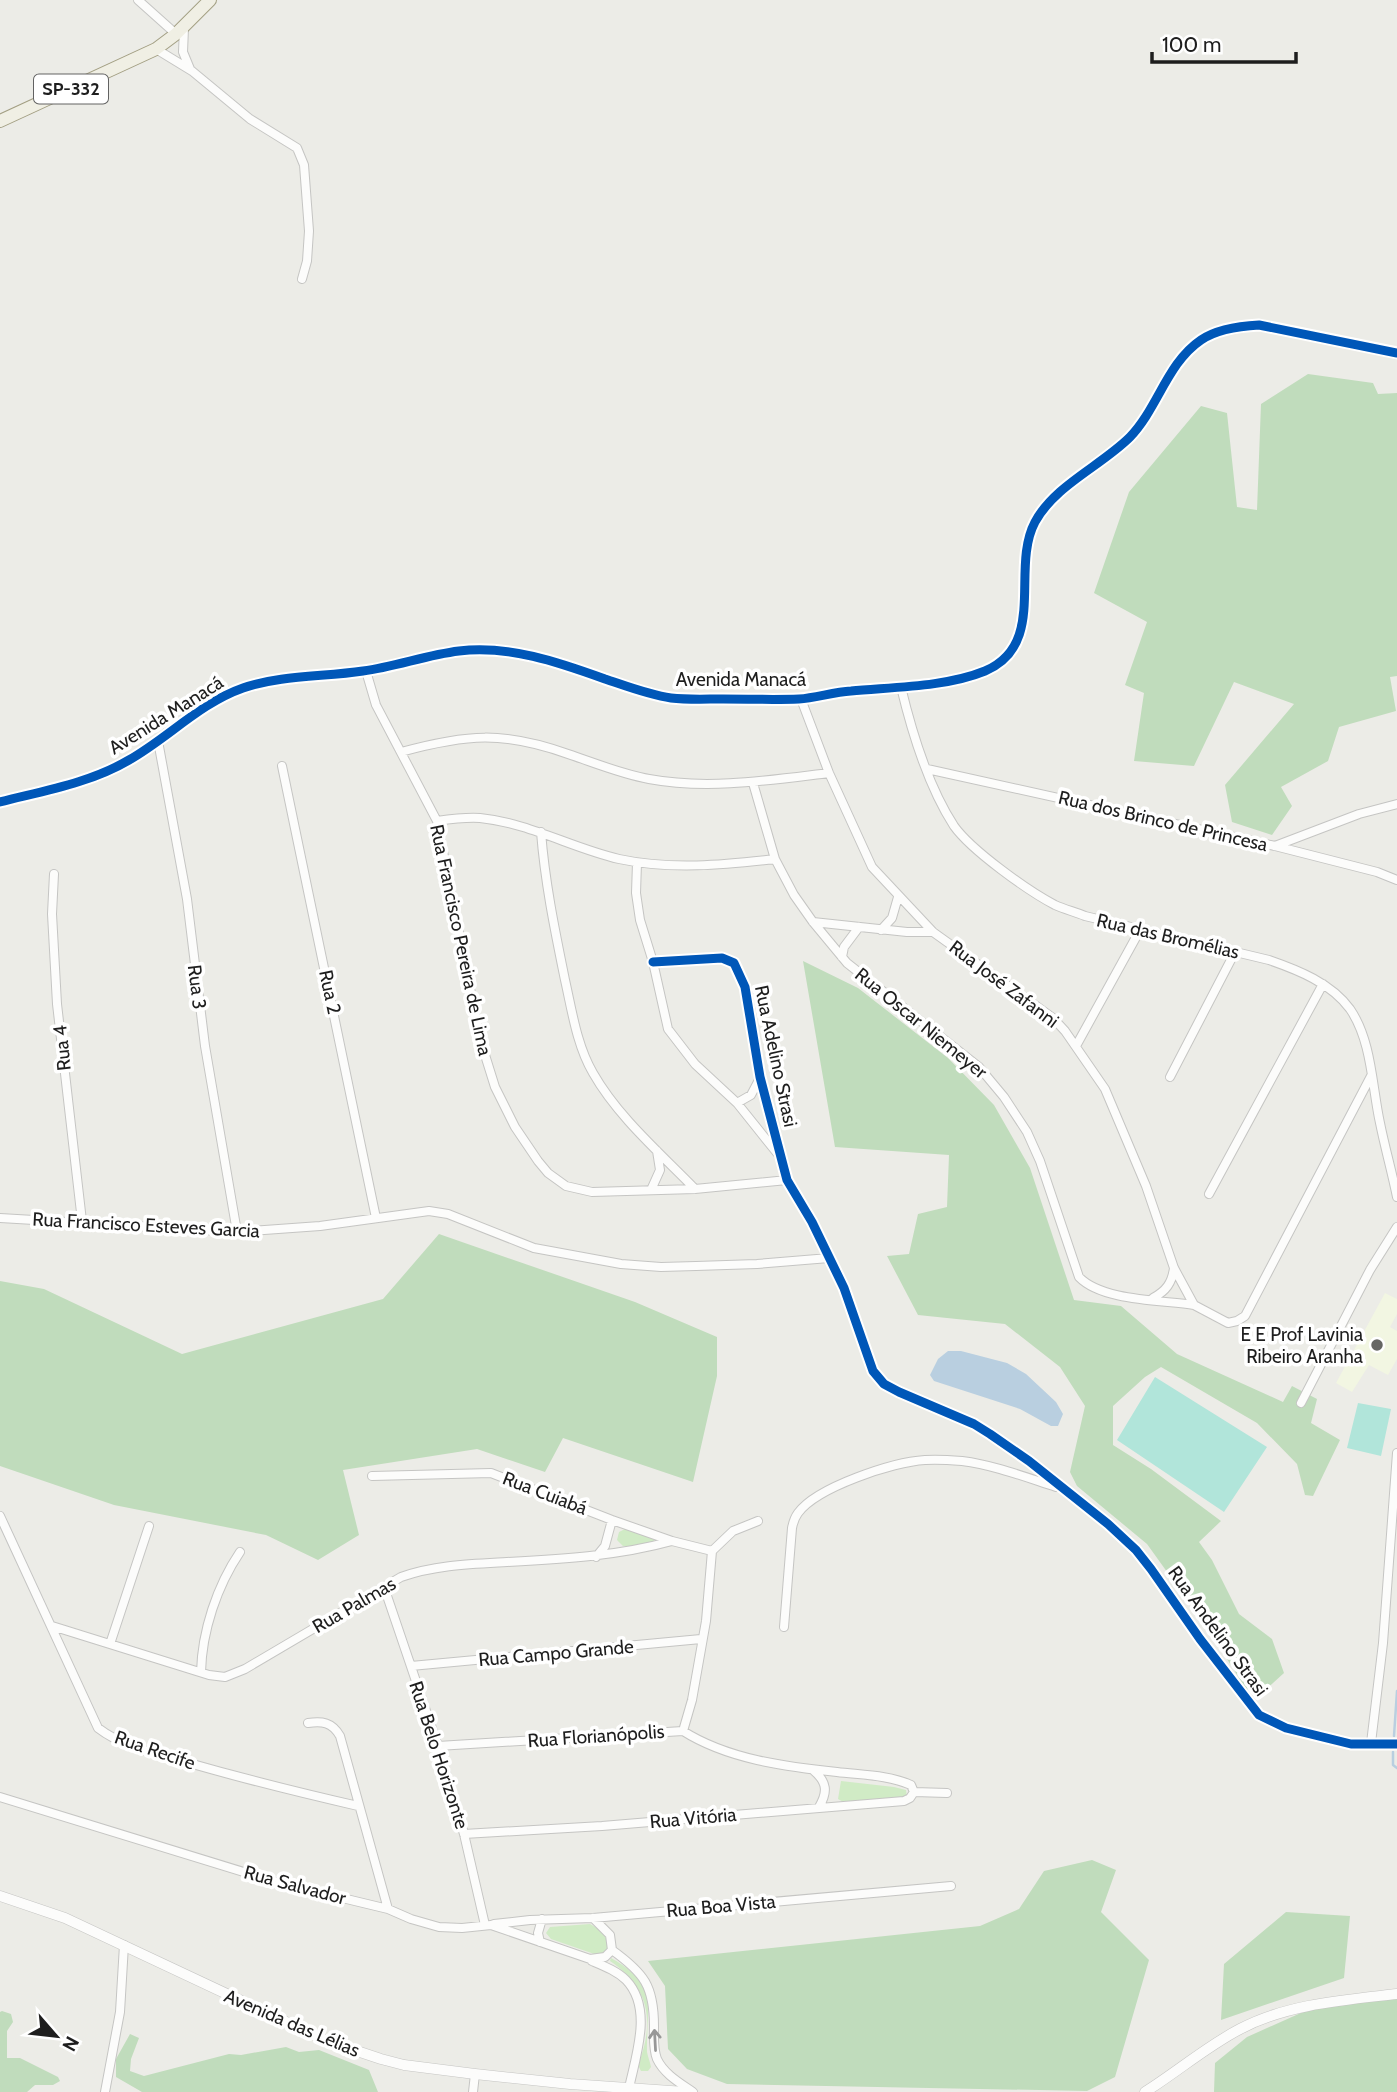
<svg xmlns="http://www.w3.org/2000/svg" width="1397" height="2092" font-family="Cabin,sans-serif">
<rect width="100%" height="100%" fill="#ecece7"/>
<path fill="#f2f6e2" d="M1385 1293 1397 1299V1314L1390 1327 1397 1331V1359L1388 1375 1369 1365 1352 1392 1336 1383Z"/>
<path fill="#d0ebc5" d="M625 1529 653 1538 655 1542 647 1546H623L617 1540 619 1532Z
M841 1781 894 1787 906 1790 907 1797 905 1799 845 1803 838 1799Z
M590 1924C602 1930 611 1938 606 1952L600 1956 551 1939 546 1933 550 1927Z
M611 1958C660 1985 646 2007 647 2052 648 2057 650 2062 651 2067L648 2071H641L638 2065C655 2022 650 1988 610 1961Z"/>
<path fill="#c0dcbc" d="M1308 374 1373 383 1378 394 1397 393V676L1390 677 1396 711 1339 727 1328 761 1281 787 1292 806 1272 835 1232 822 1225 785 1294 704 1234 682 1194 766 1134 761 1144 693 1125 685 1147 622 1094 593 1129 492 1201 406 1227 413 1237 507 1257 510 1261 404Z
M803 961 858 988 948 1058 994 1105 1030 1168 1074 1300 1121 1306 1177 1354 1283 1402 1292 1386 1317 1399 1311 1423 1340 1440 1313 1496 1305 1495 1297 1464 1257 1423 1161 1367 1145 1377 1113 1406V1445L1151 1469 1221 1521 1199 1542 1212 1560 1239 1614 1272 1639 1284 1673 1262 1693 1246 1689 1208 1629 1147 1544 1077 1486 1070 1472 1085 1406 1060 1367 1005 1324 918 1315 887 1256 909 1254 918 1214 947 1207 949 1155 835 1147Z
M439 1234 635 1302 717 1337V1376L693 1482 563 1438 545 1472 477 1449 343 1470 359 1535 318 1560 266 1535 114 1505 0 1466V1281L44 1289 182 1354 383 1299Z
M1092 1860 1116 1870 1101 1912 1149 1960 1115 2077 1087 2091 727 2084 687 2069 668 2049 665 1986 648 1961 980 1926 1019 1909 1044 1871Z
M1286 1912 1350 1916 1344 1978 1221 2020 1224 1964Z
M1397 1995V2092H1214L1215 2063 1247 2037 1321 2004Z
M2 2011 11 2014 13 2022 7 2031V2058H20L58 2077 60 2081 53 2085H35L27 2092H0V2012Z
M130 2034 139 2038 131 2059 130 2071 144 2076 229 2054 241 2055 286 2047 299 2052 319 2050 369 2070 378 2092H142L116 2077V2059Z"/>
<path fill="#b1e5da" d="M1155 1377 1267 1447 1224 1512 1117 1440Z
M1358 1403 1391 1409 1381 1456 1347 1448Z"/>
<path fill="#b9cfe0" d="M948 1351H961L1007 1363 1026 1374 1056 1402 1063 1414 1058 1426H1051L1020 1409 934 1381 930 1375 938 1359Z"/>
<g fill="none" stroke-linecap="round" stroke-linejoin="round">
<path stroke="#b9cfe0" stroke-width="2.5" d="M1394 1736 1397 1691
M1393 1752V1765L1397 1768"/>
<defs>
<path id="minor" d="M138 0 176 34
M184 28 183 52 190 69
M156 49 192 71 250 119 297 148 304 165 309 231 307 261 302 279
M366 671 376 705 437 821 480 1039 495 1087 515 1127 538 1161 548 1173 566 1186 592 1192 695 1189 787 1180
M901 687C912 733 928 786 954 826 971 850 1028 891 1055 905 1064 909 1075 912 1085 916L1269 960C1298 970 1331 983 1350 1009 1372 1041 1372 1087 1380 1123 1385 1148 1392 1172 1397 1197
M801 699 829 773 872 867 933 932 1053 1018 1065 1031 1105 1089 1146 1186 1174 1268 1194 1305 1228 1323 1237 1321 1245 1316 1371 1076
M158 741 187 899 205 1046 237 1232
M401 752C467 734 503 731 568 754 595 763 621 774 649 779 708 790 771 780 829 773
M282 766 376 1218
M927 769 1275 846 1377 872 1397 880
M753 783 775 859 794 895 813 922 847 963 979 1067 1004 1097 1027 1132 1040 1161 1079 1277C1102 1301 1161 1300 1194 1305
M0 802C43 791 90 783 129 760 168 738 200 703 243 688 281 675 324 677 363 671 395 667 426 655 459 651 509 645 558 662 605 679 626 686 649 695 671 698 688 700 706 699 723 699 748 699 774 700 799 699 816 698 833 692 851 691 893 687 946 687 985 671 1048 644 1010 569 1035 522 1055 485 1101 466 1130 437 1158 408 1167 363 1201 340 1217 329 1240 326 1259 325L1397 353
M437 821C451 819 465 817 480 818 529 823 572 848 619 859 670 870 724 865 775 859
M541 832C545 883 555 931 565 980 572 1011 577 1046 593 1073 618 1117 660 1153 695 1189
M1275 846 1359 814 1397 804
M637 863 636 893 640 920 653 962 668 1029 695 1064 737 1103 777 1153
M54 874 52 914 57 1004 82 1221
M813 922 907 932H933
M881 930 892 918 898 897
M842 957 844 947 859 927
M653 962 722 958 734 963 745 987 760 1077 787 1180 812 1222 844 1288 873 1371 884 1384 899 1392 974 1424 990 1434 1029 1461 1108 1524 1136 1550 1151 1569 1200 1639 1259 1715 1286 1728 1351 1744H1397
M1076 1046 1140 930
M1170 1077 1235 952
M737 1103 751 1095 760 1078
M651 1190 660 1170 657 1151
M1209 1194 1323 984
M0 1218 237 1232 320 1226 429 1211 448 1214 534 1248 621 1264 661 1267 696 1266 757 1264 829 1258
M1153 1298C1166 1291 1172 1283 1174 1268
M1301 1403 1370 1270 1397 1227
M372 1476 491 1473 612 1520 672 1541 712 1551
M0 1516 98 1728C124 1748 159 1754 189 1763 245 1779 301 1793 358 1806
M596 1557 605 1546 612 1520
M384 1587 438 1746 464 1834 485 1925
M52 1626 209 1675 225 1677 245 1669 401 1577C435 1565 471 1564 507 1562 563 1559 618 1556 672 1541
M784 1627 792 1528C793 1523 795 1517 798 1513 817 1487 893 1462 925 1460 937 1459 950 1460 962 1461 994 1465 1025 1477 1056 1487
M110 1644 149 1526
M411 1666 701 1639
M201 1672C202 1631 217 1586 240 1552
M308 1723C322 1721 332 1722 340 1736L388 1909
M683 1731 692 1700 706 1621 712 1551 733 1531 758 1521
M1371 1743 1383 1643 1397 1453
M438 1746 683 1731C727 1759 786 1767 837 1772 861 1775 889 1775 911 1785L914 1792 910 1798 904 1801 602 1826 464 1834
M814 1771C827 1782 828 1792 819 1807
M914 1792 947 1793
M0 1797 276 1882 388 1909 411 1919 439 1927 462 1928 491 1925 590 1959 605 1957 612 1950
M593 1918 610 1935 612 1950
M494 1924 530 1920 593 1918 951 1886
M540 1942 538 1933 542 1919
M612 1950C644 1973 654 1986 654 2026 654 2036 653 2049 657 2059 664 2074 680 2083 693 2092
M592 1961C604 1966 617 1971 626 1980 653 2008 636 2055 629 2088
M105 2092 120 2012 124 1945
M473 2092 475 2074"/>
<path id="tertiary" d="M0 1896 65 1918 327 2041 381 2059 404 2065 475 2074 570 2084 685 2092
M1145 2092C1177 2072 1207 2046 1240 2029 1287 2004 1345 2000 1397 1994"/>
<path id="primary" d="M0 121 156 49 176 34 210 0"/>
</defs>
<use href="#minor" stroke="#c5c5c3" stroke-width="10"/>
<use href="#tertiary" stroke="#c5c5c3" stroke-width="11"/>
<use href="#primary" stroke="#a39f83" stroke-width="14"/>
<use href="#minor" stroke="#fcfcfb" stroke-width="8"/>
<use href="#tertiary" stroke="#fcfcfb" stroke-width="10"/>
<use href="#primary" stroke="#f0efe4" stroke-width="12"/>
<defs>
<path id="cycleway" d="M0 802C43 791 90 783 129 760 168 738 200 703 243 688 281 675 324 677 363 671 395 667 426 655 459 651 509 645 558 662 605 679 626 686 649 695 671 698 688 700 706 699 723 699 748 699 774 700 799 699 816 698 833 692 851 691 893 687 946 687 985 671 1048 644 1010 569 1035 522 1055 485 1101 466 1130 437 1158 408 1167 363 1201 340 1217 329 1240 326 1259 325L1397 353
M653 962 722 958 734 963 745 987 760 1077 787 1180 812 1222 844 1288 873 1371 884 1384 899 1392 974 1424 990 1434 1029 1461 1108 1524 1136 1550 1151 1569 1200 1639 1259 1715 1286 1728 1351 1744H1397"/>
</defs>
<use href="#cycleway" stroke="#fff" stroke-width="13"/>
<use href="#cycleway" stroke="#0057b8" stroke-width="9"/>
</g>
<defs><path id="oneway-shaft" d="M-6 0H5M1.5-3L5.5 0L1.5 3" fill="none" stroke-width="1.6" stroke-linecap="round" stroke-linejoin="round" transform="scale(1.75)"/></defs>
<use stroke="#989898" href="#oneway-shaft" transform="translate(655 2040) rotate(-93)"/>
<circle fill="#666664" stroke="#fff" stroke-width="2.5" cx="1377" cy="1345" r="7"/>
<g text-anchor="middle" dominant-baseline="central" stroke-width="7" stroke-linejoin="round" paint-order="stroke">
<rect fill="#fff" stroke="#626262" stroke-width="2" x="34" y="74.5" width="74" height="29" rx="5"/>
<g font-size="18" font-weight="bold" fill="#1e1e1e">
<text x="71" y="89">SP-332</text>
</g>
<g font-size="19" fill="#1e1e1e" stroke="#fff">
<text x="741" y="679">Avenida Manacá</text>
<text transform="translate(166 715) rotate(-32)">Avenida Manacá</text>
<text transform="translate(1163 821) rotate(13)">Rua dos Brinco de Princesa</text>
<text transform="translate(1168 936) rotate(13)">Rua das Bromélias</text>
<text transform="translate(461 940) rotate(78)">Rua Francisco Pereira de Lima</text>
<text transform="translate(1004 984) rotate(37)">Rua José Zafanni</text>
<text transform="translate(197 987) rotate(83)">Rua 3</text>
<text transform="translate(330 992) rotate(78)">Rua 2</text>
<text transform="translate(921 1023) rotate(39)">Rua Oscar Niemeyer</text>
<text transform="translate(62 1048) rotate(-96)">Rua 4</text>
<text transform="translate(776 1056) rotate(78)">Rua Adelino Strasi</text>
<text transform="translate(146 1225) rotate(3)">Rua Francisco Esteves Garcia</text>
<text transform="translate(545 1493) rotate(21)">Rua Cuiabá</text>
<text transform="translate(354 1605) rotate(-30)">Rua Palmas</text>
<text transform="translate(1218 1631) rotate(54)">Rua Andelino Strasi</text>
<text transform="translate(556 1653) rotate(-5)">Rua Campo Grande</text>
<text transform="translate(596 1736) rotate(-4)">Rua Florianópolis</text>
<text transform="translate(155 1750) rotate(19)">Rua Recife</text>
<text transform="translate(439 1755) rotate(72)">Rua Belo Horizonte</text>
<text transform="translate(693 1818) rotate(-5)">Rua Vitória</text>
<text transform="translate(295 1885) rotate(15)">Rua Salvador</text>
<text transform="translate(721 1906) rotate(-5)">Rua Boa Vista</text>
<text transform="translate(292 2023) rotate(23)">Avenida das Lélias</text>
</g>
<g font-size="19" fill="#1e1e1e" stroke="#fff" text-anchor="end">
<text x="1363" y="1334">E E Prof Lavinia<tspan x="1363" dy="22">Ribeiro Aranha</tspan></text>
</g>
</g>
<g transform="translate(56 2036) rotate(118)" stroke="#ffffff" stroke-width="5" paint-order="stroke">
<path d="M0-5L12 26L0 18L-12 26Z" fill="#1e1e1e"/>
<text y="-10" font-size="19" font-weight="bold" text-anchor="middle" fill="#1e1e1e">N</text>
</g>
<path d="M1152 52v10h144v-10" fill="none" stroke="#1e1e1e" stroke-width="3.5"/>
<text x="1162" y="52" font-size="21" fill="#1e1e1e" stroke="#ffffff" stroke-width="5" paint-order="stroke">100 m</text>
</svg>
